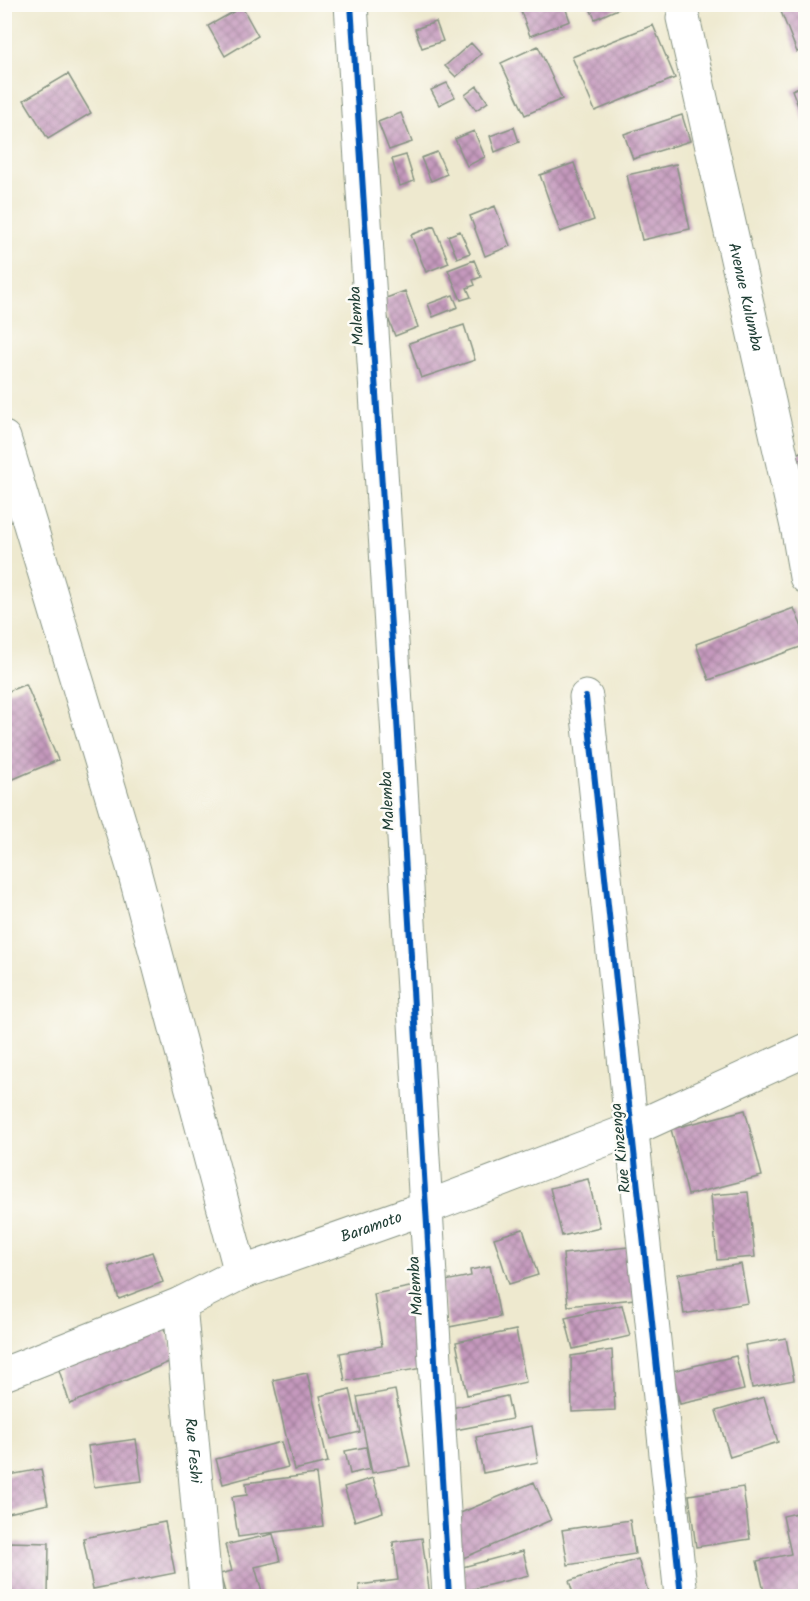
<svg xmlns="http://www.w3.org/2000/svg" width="810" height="1601" font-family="Kalam,sans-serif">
<defs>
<pattern id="building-cross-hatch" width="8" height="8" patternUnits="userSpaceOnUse" patternTransform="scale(1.5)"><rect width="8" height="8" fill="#c599bd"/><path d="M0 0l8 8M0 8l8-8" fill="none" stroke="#9f7e9a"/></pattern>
</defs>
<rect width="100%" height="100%" fill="#fdfcf7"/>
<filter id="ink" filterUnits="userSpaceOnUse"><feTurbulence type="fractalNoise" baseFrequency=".0167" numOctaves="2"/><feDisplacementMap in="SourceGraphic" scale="12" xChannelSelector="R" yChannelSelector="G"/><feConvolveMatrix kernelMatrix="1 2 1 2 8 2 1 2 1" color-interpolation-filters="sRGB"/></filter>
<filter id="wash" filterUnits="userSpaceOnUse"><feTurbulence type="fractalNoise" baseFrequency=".008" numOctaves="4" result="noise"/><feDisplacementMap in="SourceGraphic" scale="24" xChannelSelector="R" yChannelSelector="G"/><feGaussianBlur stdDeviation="1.35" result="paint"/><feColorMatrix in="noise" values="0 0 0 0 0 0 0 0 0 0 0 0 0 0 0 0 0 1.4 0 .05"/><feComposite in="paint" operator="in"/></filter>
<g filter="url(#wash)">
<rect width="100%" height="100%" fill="#eee9cf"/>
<g id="blocks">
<path fill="url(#building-cross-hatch)" d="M518 4H564L570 21 530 36Z
M588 4H629L595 19Z
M778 4H806V49L797 52Z
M242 7 258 36 225 56 208 26Z
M436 22 443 41 422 48 415 29Z
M653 25 675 78 595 111 572 57Z
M471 43 481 54 456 77 445 66Z
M538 46 562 99 525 115 501 63Z
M68 74 91 113 48 139 24 100Z
M447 83 455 97 439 105 431 90Z
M806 84V124H805L792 90Z
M477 86 488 102 476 110 465 95Z
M401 113 412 142 389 150 378 122Z
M682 115 690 141 633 159 624 134Z
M514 127 519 142 495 152 490 136Z
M474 131 485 157 467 166 455 139Z
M437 152 447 174 431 181 421 158Z
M406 155 414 181 400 186 392 159Z
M574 163 594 220 560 232 540 175Z
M676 164 690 229 642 240 627 175Z
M495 206 510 246 485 256 470 216Z
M434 226 449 263 426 272 411 235Z
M460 231 470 253 457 258 448 236Z
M474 260 481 277 473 280 475 285 467 288 471 297 461 300 448 270Z
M405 291 418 327 395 336 381 300Z
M453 295 458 307 433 317 428 304Z
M464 325 475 360 421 378 409 343Z
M806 450V482H805L795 454Z
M794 608 806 637V645L709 680 696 644Z
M26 684 58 760 4 783V693Z
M745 1110 762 1176 688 1195 671 1129Z
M588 1179 600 1227 562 1236 550 1188Z
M748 1192 755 1257 717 1260 711 1195Z
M523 1229 538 1275 509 1284 494 1238Z
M638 1246 644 1298 568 1306 563 1254Z
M152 1252 163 1282 119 1299 109 1267Z
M741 1264 748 1303 684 1314 678 1274Z
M490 1266 500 1317 449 1327 440 1282 471 1276 470 1270Z
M806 1270V1290H804L801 1271Z
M415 1286 429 1367 345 1381 340 1353 382 1346 374 1294Z
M622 1305 630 1336 573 1349 565 1318Z
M163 1326 176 1359 70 1404 59 1370Z
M516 1330 526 1382 467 1395 456 1342Z
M786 1338 794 1380 752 1388 745 1345Z
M612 1350 615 1410 572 1412 571 1356Z
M736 1356 744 1390 680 1404 672 1371Z
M307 1373 328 1462 294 1470 273 1380Z
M350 1389 360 1432 331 1439 320 1396Z
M395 1390 410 1466 372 1473 357 1397Z
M507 1396 512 1419 450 1431 446 1409Z
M764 1397 778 1442 730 1457 716 1411Z
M532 1426 538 1462 483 1473 476 1437Z
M136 1439 142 1481 94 1487 88 1446Z
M281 1442 288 1467 223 1484 216 1459Z
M366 1447 370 1469 350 1474 345 1451Z
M41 1469 48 1504 4 1514V1476Z
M316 1474 323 1526 238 1537 232 1497 247 1495 246 1483Z
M373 1478 383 1512 355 1521 344 1487Z
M534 1482 551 1520 461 1559 444 1520Z
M743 1487 750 1539 696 1547 689 1495Z
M806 1511V1596H765L757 1561 791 1554 783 1516Z
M630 1520 635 1554 568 1565 562 1530Z
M165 1522 175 1573 93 1589 83 1538Z
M273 1534 280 1561 255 1567 263 1595 226 1596 220 1574 232 1571 225 1545Z
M422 1538 430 1596H360L359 1585 398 1580 393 1542Z
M9 1542 49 1543 48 1596H8Z
M523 1551 529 1575 465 1591 459 1568Z
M638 1559 649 1595 643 1596H574L569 1581Z"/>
</g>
</g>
<g filter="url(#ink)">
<use href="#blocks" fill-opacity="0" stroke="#869382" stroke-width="1.5"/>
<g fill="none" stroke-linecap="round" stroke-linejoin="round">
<defs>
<g id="street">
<path d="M351 4 397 720 449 1596"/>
<path id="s1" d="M683 18 798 531 806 577"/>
<path d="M4 438 133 867 241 1273"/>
<path d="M586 697 681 1596"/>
<path id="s2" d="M180 1304 206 1596"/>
<path id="s3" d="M4 1374 180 1304 241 1273 425 1208 633 1129 806 1050"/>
</g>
</defs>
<use href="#street" stroke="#869382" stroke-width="35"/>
<use href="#street" stroke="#fff" stroke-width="33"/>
<defs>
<path id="cycleway" d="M351 4 397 720 449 1596
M586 697 681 1596"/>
</defs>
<use href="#cycleway" stroke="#fdfcf7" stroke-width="10"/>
<use href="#cycleway" stroke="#0057b8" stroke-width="6"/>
</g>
</g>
<g text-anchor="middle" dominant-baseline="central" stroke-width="5" stroke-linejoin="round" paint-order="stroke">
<g font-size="16" fill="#1f3d34" stroke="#fdfcf7">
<text stroke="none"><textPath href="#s1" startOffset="286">Avenue Kulumba</textPath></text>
<text transform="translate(357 316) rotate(-94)">Malemba</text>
<text transform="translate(388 801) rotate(-93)">Malemba</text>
<text transform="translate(621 1148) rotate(-96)">Rue Kinzenga</text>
<text stroke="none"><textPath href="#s3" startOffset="396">Baramoto</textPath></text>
<text transform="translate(416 1286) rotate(-94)">Malemba</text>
<text stroke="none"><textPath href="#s2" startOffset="147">Rue Feshi</textPath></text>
</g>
</g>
<rect width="810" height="1601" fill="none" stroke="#fdfcf7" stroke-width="24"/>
</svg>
